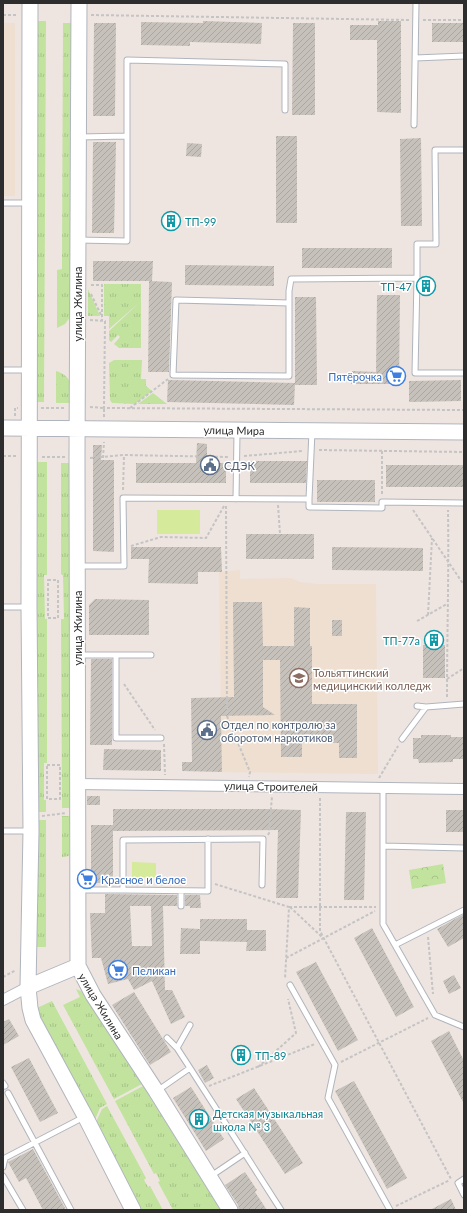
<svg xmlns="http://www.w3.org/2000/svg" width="467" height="1213" font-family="Lato,sans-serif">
<defs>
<pattern id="grass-tufts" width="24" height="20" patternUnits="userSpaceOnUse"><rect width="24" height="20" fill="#c1e39e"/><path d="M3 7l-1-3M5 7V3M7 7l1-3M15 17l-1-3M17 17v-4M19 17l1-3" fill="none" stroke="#a6c388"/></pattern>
<pattern id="park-crowns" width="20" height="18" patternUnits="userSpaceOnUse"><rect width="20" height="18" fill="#c1e39e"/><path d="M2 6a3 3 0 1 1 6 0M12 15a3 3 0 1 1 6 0" fill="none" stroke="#a6c388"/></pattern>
<pattern id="building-hatch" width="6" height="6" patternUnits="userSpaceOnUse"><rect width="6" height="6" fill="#c7c1bb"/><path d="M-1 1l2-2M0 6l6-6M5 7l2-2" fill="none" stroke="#aba6a1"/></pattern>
</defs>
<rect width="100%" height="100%" fill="#eee5e0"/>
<path fill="#efdfd0" d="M3 23H15V196H3Z
M240 570V579L291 578 300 582 317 584H376L378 774 222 772 219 572Z"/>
<path fill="url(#grass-tufts)" d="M38 21H46L44 402H36Z
M63 23H72L71 316 65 324 57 328V270L62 269Z
M104 284H141V348H119L114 344 120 337 118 335 111 342 109 340V331L140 302 109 329V316H104Z
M88 289 100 316H88Z
M114 360H142L141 379H146V386L152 391 135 404 112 403 110 400 109 363Z
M56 371C74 377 71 387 71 403H56Z
M153 393 167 404H138Z
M35 462H47V575H44L45 619H47V763H44V800H46V812H36Z
M61 463H70L71 808H62L61 619H64L63 575 61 574Z
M62 816H70L69 856 62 857Z
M36 820H46V947H36Z
M76 989 83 992 142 1084 114 1099 63 1005 80 997Z
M52 1001 107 1104 100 1108 94 1122 39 1019 37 1008Z
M143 1086 221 1210H173L158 1182 160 1181 156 1173 154 1174 115 1101Z
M107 1106 146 1178 144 1180 148 1187 150 1186 163 1210H141L95 1124 102 1109Z"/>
<path fill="url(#park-crowns)" d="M443 864 446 883 412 889 409 870Z"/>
<path fill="#d5ea9a" d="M157 510H200V534H157Z
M132 862 156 863V877H132Z"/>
<path fill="url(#building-hatch)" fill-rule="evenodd" d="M203 21 262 23 261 44 190 42V46L141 45V22L203 23Z
M378 21H401V113L377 112V40H350V25H378Z
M94 23H116L115 116H93Z
M293 23H315V115H292Z
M432 23H464V42H432Z
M276 136H297V223H276Z
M421 138 422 226H401L400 139Z
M93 142H116L114 233H92Z
M187 143 202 144 201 157 186 156Z
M302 248H392V268H302Z
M93 261H153L152 281H93Z
M185 265 274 266V286L185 285Z
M149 281 172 282 169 372H148Z
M377 295H400L399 384H351L352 371 376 372Z
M295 297H316L317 385H295Z
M168 380 295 383 294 405 167 402Z
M461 380V401L409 402V381Z
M197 443 207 444V463H226V483H136V463H196Z
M93 445H102L101 460H114V552L93 551Z
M250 461H307L306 483H250Z
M386 465H464V487H386Z
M317 480H375V502H317Z
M246 534H314V559H246Z
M131 547H221L222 572H198V584L148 583 149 559H131Z
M332 547 423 548V571L332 570Z
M95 599 149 600V635H89V605Z
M233 602H262L263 646H294V607L310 608V646H312V704H357V758H339V743H302V757H281L280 660H263V707L275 715 221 716 222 772 182 771V762H192L191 698 234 697Z
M332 620H342V636H332Z
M426 635H443V645H445V678H423V645H426Z
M91 659H112V745H90Z
M421 735H451V737H464V759H453V762L419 763 418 759H413V738H421Z
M104 749 161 750V771L103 770Z
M87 796H100V805H87Z
M113 809H268L301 810 298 898H276L278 830 113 831Z
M446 810H464V832H446Z
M346 812H366L364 900H344Z
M91 825H113V883H91Z
M105 894 177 895V906H163L165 990H172L185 1017 171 1024 152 981 134 990 128 979 108 984 101 958H92L90 913H105ZM130 906H151L152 946H132Z
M185 895H200L201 908H190V906H185Z
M464 914V938L448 947 437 929Z
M200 919H247V930H266V951H246L247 942 200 941V954H180L181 928 200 929Z
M372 928 414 1007 396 1017 354 938Z
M316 962 358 1040 338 1051 296 972Z
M454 975 461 988 449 994 443 981Z
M134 992 171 1052 150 1065 112 1005Z
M9 1019 19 1036 3 1045V1022Z
M449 1031 464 1061V1104L431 1041Z
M29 1058 58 1113 40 1122 11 1067Z
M207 1065 214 1078 205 1083 198 1070Z
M354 1081 407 1178 387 1189 335 1091Z
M191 1087 224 1139 206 1151 173 1098Z
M254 1088 303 1163 285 1174 236 1099Z
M33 1149 66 1210H43L26 1178 19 1182 8 1162Z
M245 1172 257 1190 255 1192 267 1210H239L238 1205 225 1185Z
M451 1199 456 1210H430Z"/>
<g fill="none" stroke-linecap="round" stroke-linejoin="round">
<defs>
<path id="service" d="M415 58 464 56
M414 125 416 3
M80 137 127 136
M3 203H28
M78 240 127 241V60L285 64V110
M417 278V244H436L435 150H464
M289 303 176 300 173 375 289 376V291L291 279 417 278 415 373H464
M3 370H28
M236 499 237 433
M309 499 312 431
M78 566H124L123 498 309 499V507L382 508V502L464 503
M3 607H28
M80 655H151
M116 655V738H161
M417 706 426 707
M402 739 426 707 464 704
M383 788V924L435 1015 464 1027
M3 831H30
M383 846 464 848
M80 890H123V840L263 839 262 885
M123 890 208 891V839
M181 891V906
M395 945 464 910
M290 985 335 1065 328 1098 390 1210
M167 1038 177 1048 190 1068
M177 1048 190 1025
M3 1083 5 1086
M157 1091 190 1068 281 1210
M8 1093 71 1210
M3 1167 5 1158 84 1117
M3 1176 23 1210
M211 1176 245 1153
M464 1179 458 1183 464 1195"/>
<path id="minor" d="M77 784 464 789
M3 1000 28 987"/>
<path id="secondary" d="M30 3 29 607 31 831 28 987 30 1008 33 1020 85 1116 133 1210
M79 3 77 457 78 966 93 995 156 1091 230 1210
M3 428 464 432
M28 987 78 966"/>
</defs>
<use href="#service" stroke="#b0b5bd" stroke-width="7"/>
<use href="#minor" stroke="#b0b5bd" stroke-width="12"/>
<use href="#secondary" stroke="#b0b5bd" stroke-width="17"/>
<path stroke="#c4c4c4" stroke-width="2" stroke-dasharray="3 2" stroke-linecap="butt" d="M3 15H17
M91 15 409 20
M423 20H464
M91 285H102V321
M91 294 102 317
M90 320 105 321 104 408 464 410
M90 407 104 408V417
M41 408H64
M130 408 168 379
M15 416V408H18
M319 450 464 452
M382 451V494
M3 456H17
M244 456 303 451
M42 457H65
M90 458 124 455 229 457
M103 458 104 442
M123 490 124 455
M278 505 280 534
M226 506 227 716 250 772 249 777
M413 510 464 585
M131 546 161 537 206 538 224 506
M48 580H58V618H48Z
M428 615 432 538
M417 621 447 604
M447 679 464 668
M124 684 155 730
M447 697C447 635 449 572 448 510
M164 744 165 775
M47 765H60V799H47Z
M379 778 398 746
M320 798V931L451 1179
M42 816 66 813
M268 835 269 833 272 796
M215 884 289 907 285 979
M289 907H376
M290 907 322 937
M428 937 433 994
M286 958 375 911
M3 977 16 970
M341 1062 428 1018
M258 1067 296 1033 288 999
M209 1086 315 1044
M396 1206 450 1180"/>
<use href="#service" stroke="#fff" stroke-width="5"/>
<use href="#minor" stroke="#fff" stroke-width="10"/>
<use href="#secondary" stroke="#fff" stroke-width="15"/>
</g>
<defs>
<symbol id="building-ring" viewBox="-11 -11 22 22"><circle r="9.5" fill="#fff" stroke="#0f9aa8" stroke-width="1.5"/><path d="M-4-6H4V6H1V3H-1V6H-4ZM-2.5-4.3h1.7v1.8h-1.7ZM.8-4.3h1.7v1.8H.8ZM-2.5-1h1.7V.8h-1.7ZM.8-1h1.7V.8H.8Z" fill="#0f9aa8"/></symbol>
<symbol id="supermarket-ring" viewBox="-11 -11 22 22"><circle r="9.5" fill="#fff" stroke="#3f7fe0" stroke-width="1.5"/><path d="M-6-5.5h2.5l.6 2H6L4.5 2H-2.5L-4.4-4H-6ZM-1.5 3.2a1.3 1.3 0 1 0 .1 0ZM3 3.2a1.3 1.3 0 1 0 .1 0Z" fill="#3f7fe0"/></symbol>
<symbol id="civic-ring" viewBox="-11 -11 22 22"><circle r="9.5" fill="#fff" stroke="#5c6f8a" stroke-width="1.5"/><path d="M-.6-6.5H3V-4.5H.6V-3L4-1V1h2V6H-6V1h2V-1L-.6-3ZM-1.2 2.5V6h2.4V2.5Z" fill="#5c6f8a"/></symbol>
<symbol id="university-ring" viewBox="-11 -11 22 22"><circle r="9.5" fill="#fff" stroke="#8d6e63" stroke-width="1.5"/><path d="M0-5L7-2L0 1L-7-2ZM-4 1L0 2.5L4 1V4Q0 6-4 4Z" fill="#8d6e63"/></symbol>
</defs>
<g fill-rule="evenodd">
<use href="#building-ring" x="160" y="210" width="22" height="22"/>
<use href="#building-ring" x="415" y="275" width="22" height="22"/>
<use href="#supermarket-ring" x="385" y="365" width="22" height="22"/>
<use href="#civic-ring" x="199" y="454" width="22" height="22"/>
<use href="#building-ring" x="423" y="629" width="22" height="22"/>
<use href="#university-ring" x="288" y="667" width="22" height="22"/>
<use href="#civic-ring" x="196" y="719" width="22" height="22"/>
<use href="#supermarket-ring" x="76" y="868" width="22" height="22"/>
<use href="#supermarket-ring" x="107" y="959" width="22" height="22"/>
<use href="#building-ring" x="230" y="1044" width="22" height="22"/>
<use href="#building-ring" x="188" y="1108" width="22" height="22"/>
</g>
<g text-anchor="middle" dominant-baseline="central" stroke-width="3" stroke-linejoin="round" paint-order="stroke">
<g font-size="11" fill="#0d838f" stroke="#fff" text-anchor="start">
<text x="185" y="221">ТП-99</text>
<text x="412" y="286" text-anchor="end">ТП-47</text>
<text x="420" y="640" text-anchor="end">ТП-77а</text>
<text x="255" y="1055">ТП-89</text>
<text x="213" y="1113">Детская музыкальная<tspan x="213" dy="13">школа № 3</tspan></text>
</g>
<g font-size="11" fill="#2d2d2d" stroke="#fff">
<text transform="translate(77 304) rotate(-90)">улица Жилина</text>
<text transform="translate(234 430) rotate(1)">улица Мира</text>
<text transform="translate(77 628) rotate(-90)">улица Жилина</text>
<text transform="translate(271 786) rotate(1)">улица Строителей</text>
<text transform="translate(101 1006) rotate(59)">улица Жилина</text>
</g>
<g font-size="11" fill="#366cbe" stroke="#fff" text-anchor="start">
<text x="382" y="376" text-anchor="end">Пятёрочка</text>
<text x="101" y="879">Красное и белое</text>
<text x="132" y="970">Пеликан</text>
</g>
<g font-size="11" fill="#4e5e75" stroke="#fff" text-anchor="start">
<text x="224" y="465">СДЭК</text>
<text x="221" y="724">Отдел по контролю за<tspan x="221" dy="13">оборотом наркотиков</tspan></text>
</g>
<g font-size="11" fill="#785e54" stroke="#fff" text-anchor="start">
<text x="313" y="672">Тольяттинский<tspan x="313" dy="13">медицинский колледж</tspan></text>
</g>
</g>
<rect width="467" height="1213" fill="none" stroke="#2d2d2d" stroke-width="8"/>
</svg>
